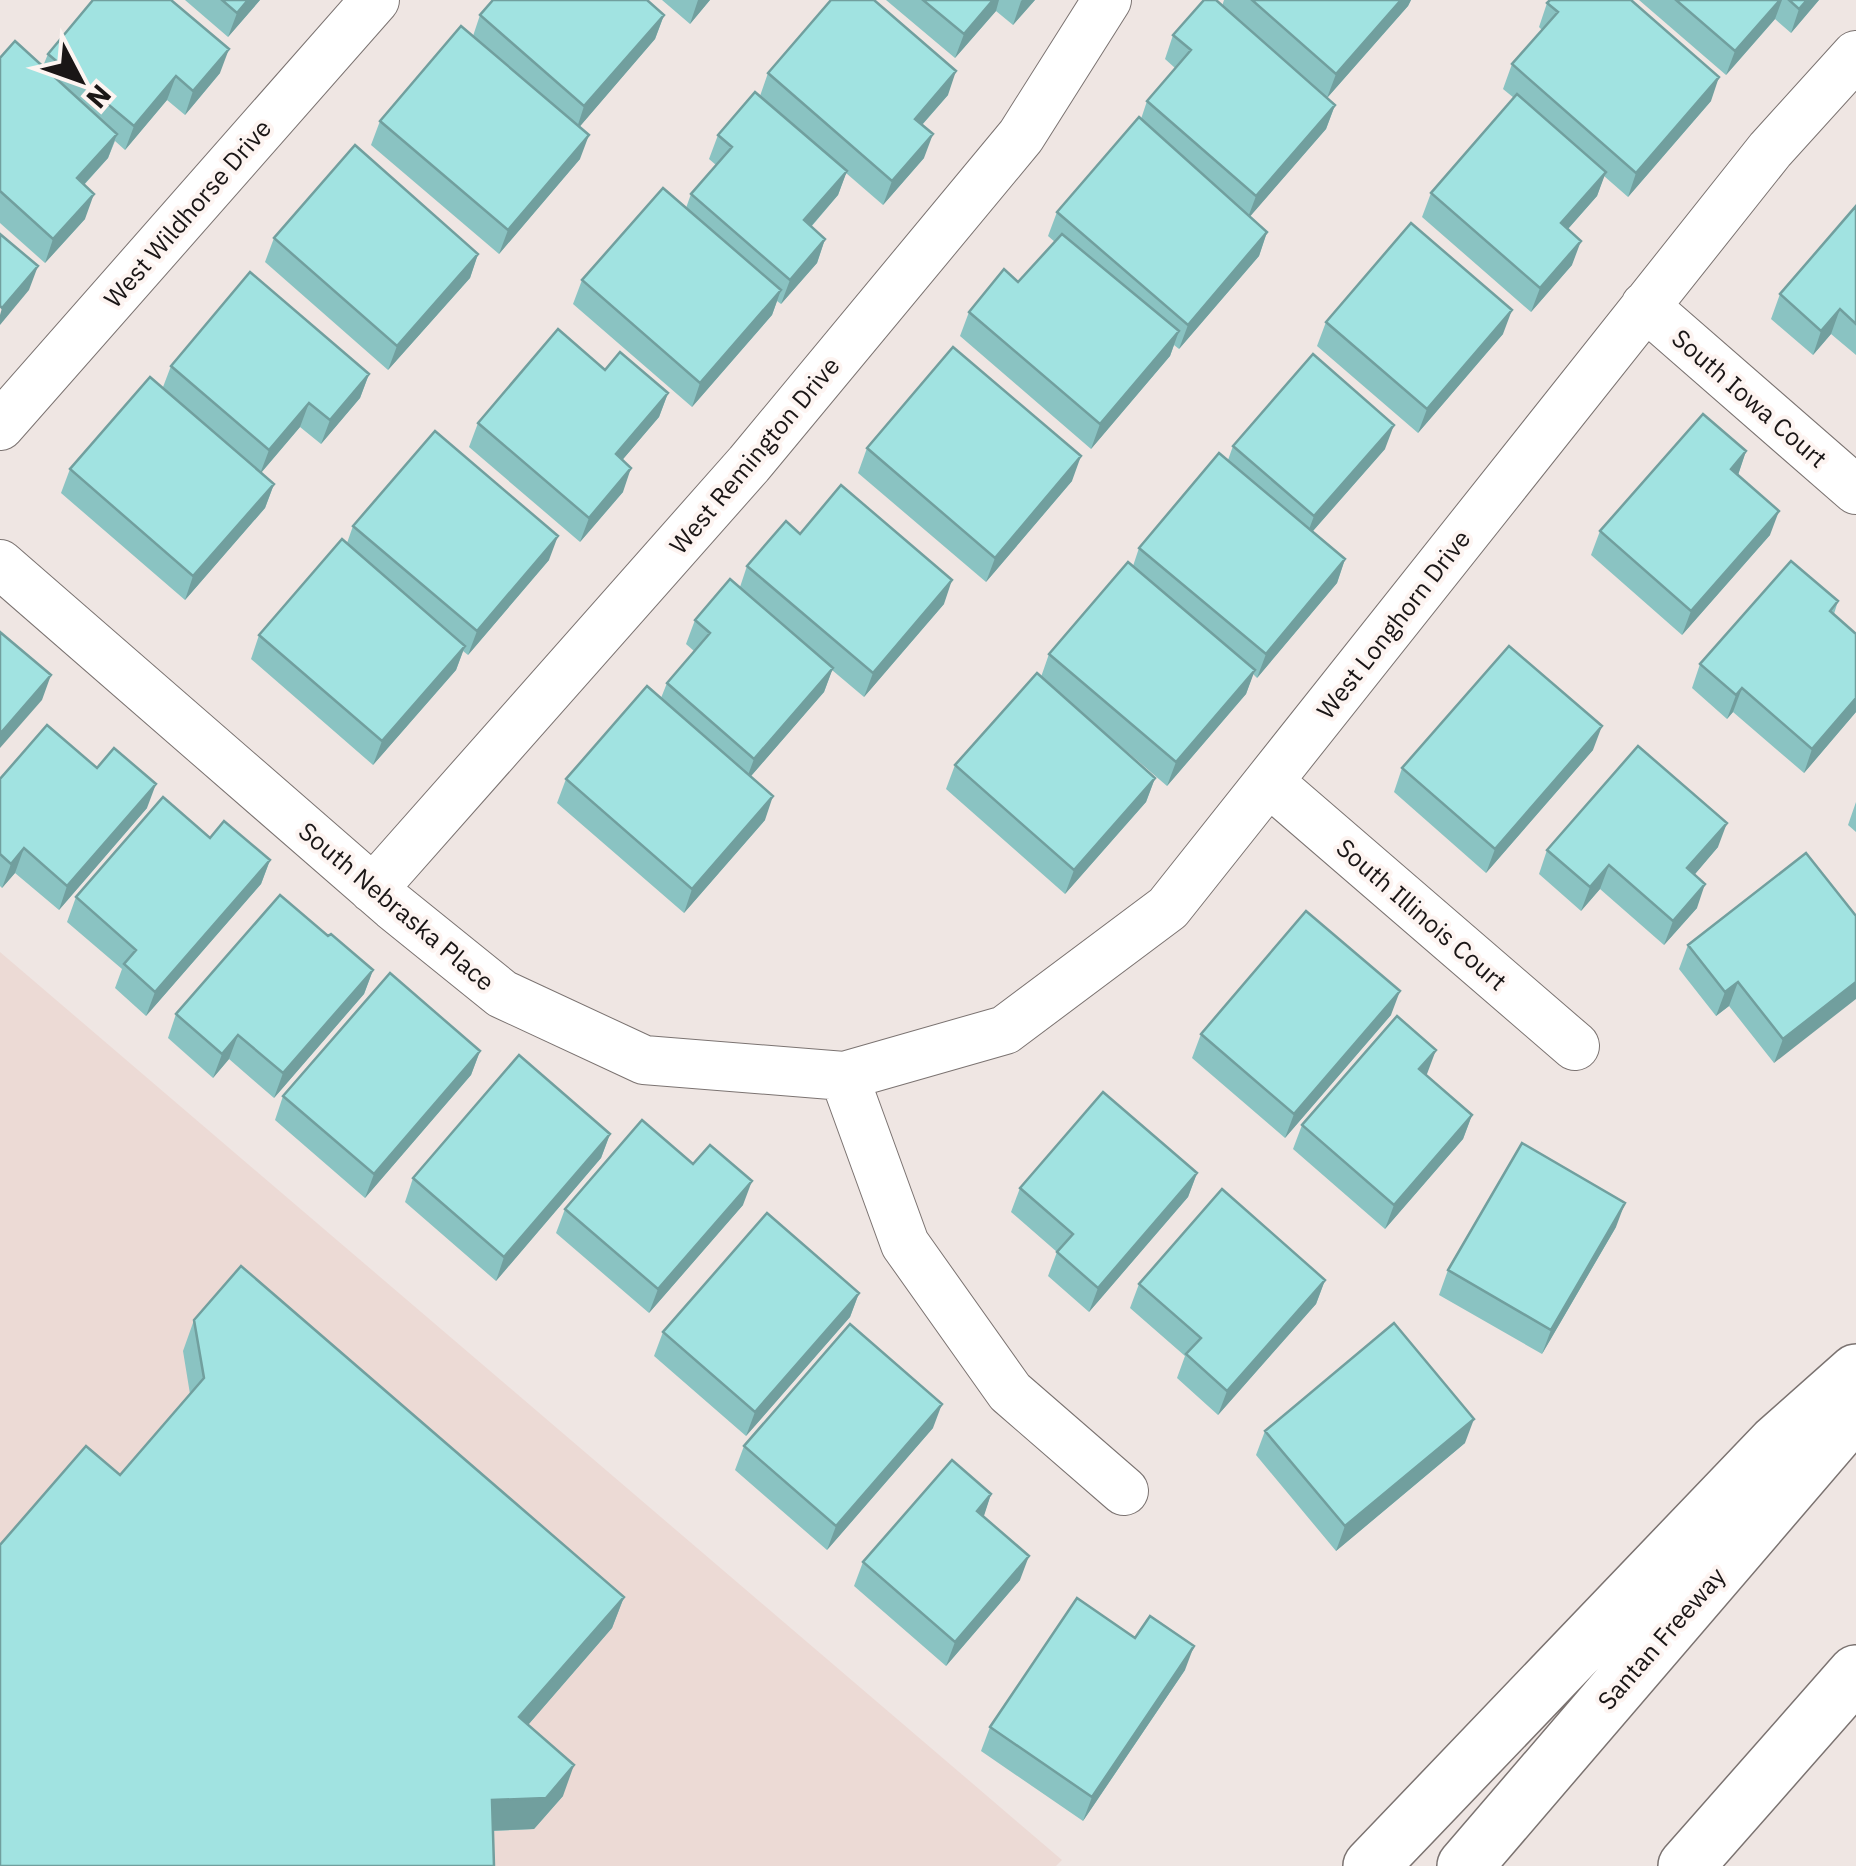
<svg xmlns="http://www.w3.org/2000/svg" width="1856" height="1866" font-family="'IBM Plex Sans',sans-serif">
<rect width="100%" height="100%" fill="#efe6e3"/>
<path fill="#ecdad5" d="M0 952 1062 1860 1056 1866H0Z"/>
<g fill="none" stroke-linecap="round" stroke-linejoin="round">
<defs>
<path id="street" d="M1645 306 1856 490
M0 426 375 0
M0 564 393 906 502 994 644 1060 844 1076 1005 1030 1168 908 1770 150 1856 55
M1269 782 1575 1046
M373 889 749 464 1021 136 1107 0
M844 1076 905 1244 1010 1392 1124 1491"/>
<path id="highway" d="M1371 1866 1776 1443 1856 1372
M1465 1866 1856 1410
M1686 1866 1856 1673"/>
</defs>
<use href="#street" stroke="#7b7371" stroke-width="50"/>
<use href="#highway" stroke="#7b7371" stroke-width="58"/>
<use href="#street" stroke="#fff" stroke-width="48"/>
<use href="#highway" stroke="#fff" stroke-width="55"/>
</g>
<path fill="#8ac3c2" d="M185 0H260L228 37Z
M662 0H710L690 24Z
M886 0H1035L1013 25 996 11 955 58Z
M1224 0H1411L1408 6 1327 98 1335 105 1326 129 1250 216 1267 232 1259 256 1179 349 1174 345 1170 356 1091 449 960 336 969 312 1018 282 1055 242 1048 236 1057 212 1141 119 1147 101 1175 68 1165 59 1173 35 1222 6Z
M1639 0H1819L1791 33 1775 19 1726 75Z
M1547 3 1711 101 1628 197 1604 176 1597 196 1568 229 1572 265 1531 312 1422 217 1431 193 1514 98 1503 89 1512 64 1542 30 1539 27Z
M480 15H664L655 39 579 127 580 159 499 254 371 145 380 121 473 36Z
M48 54 220 73 185 115 167 100 125 150 115 141 108 158 84 185 85 219 45 263 0 223V58L43 66Z
M768 73 948 95 922 125 924 158 883 205 846 173 838 195 811 227 825 239 817 263 781 304 777 301 772 315 692 407 573 304 582 280 686 208 691 194 716 165 709 159 718 135 760 96Z
M1856 206V355L1831 334 1813 355 1771 319 1780 294Z
M274 238 478 254 470 278 388 370 265 262Z
M1326 322 1503 334 1418 433 1317 346Z
M171 366 369 374 360 398 321 444 300 427 261 473 274 484 265 508 185 600 61 493 70 469 163 387Z
M605 370 668 393 659 417 622 460 623 492 580 542 469 447 478 423Z
M1233 446 1385 449 1313 531 1345 559 1337 583 1257 678 1253 674 1246 694 1167 786 1103 731 1155 778 1146 802 1065 894 946 789 955 765 1041 677 1049 654 1133 566 1139 548 1228 460Z
M867 448 1072 481 986 582 858 473Z
M1746 451 1738 475 1770 535 1682 635 1591 555 1600 531Z
M353 526 549 560 468 655 463 651 456 670 373 765 251 659 259 635 347 543Z
M747 566 944 604 864 697 832 670 824 692 751 776 765 820 684 913 557 803 566 779 661 698 667 683 694 651 686 644 695 620 740 587Z
M1838 601 1834 614 1856 634V712L1804 773 1733 712 1727 719 1692 688 1700 664Z
M1593 750 1486 873 1394 792 1402 768Z
M97 768 147 808 59 910 15 873 2 888 0 886V779Z
M1856 802V832L1848 825Z
M210 838 270 860 261 884 146 1016 115 988 122 969 67 922 76 897Z
M1718 847 1694 875 1697 908 1664 945 1600 889 1581 911 1539 874 1547 850Z
M1856 916 1774 1063 1729 1006 1716 1016 1679 969 1688 945Z
M328 936 373 970 364 994 274 1098 229 1059 213 1078 168 1038 176 1014Z
M1391 1015 1285 1138 1192 1058 1201 1034Z
M480 1051 471 1075 365 1198 275 1120 283 1096Z
M1426 1075 1472 1115 1463 1139 1385 1229 1293 1149 1302 1125Z
M610 1134 601 1158 496 1281 405 1202 413 1178Z
M693 1164 743 1205 649 1313 556 1233 565 1209Z
M1197 1173 1188 1197 1089 1312 1048 1276 1057 1252 1011 1212 1020 1188Z
M1616 1227 1542 1354 1439 1295 1448 1270Z
M1325 1280 1316 1304 1218 1415 1177 1378 1185 1356 1130 1308 1139 1284Z
M859 1293 850 1317 746 1436 654 1356 663 1332Z
M194 1320 624 1597 612 1628 528 1725 563 1796 534 1829 493 1831 120 1475 190 1394 183 1351Z
M933 1428 827 1550 735 1470 744 1446Z
M1265 1431 1465 1443 1336 1551 1256 1455Z
M991 1494 983 1517 1020 1580 946 1666 854 1586 863 1562Z
M1185 1670 1083 1821 981 1751 990 1727Z"/>
<path fill="#719f9e" d="M248 0H260L228 37 237 13Z
M698 0H710L690 24Z
M993 0H999L996 11 955 58 964 34Z
M1022 0H1035L1013 25 1021 1Z
M1401 0H1411L1408 6 1327 98 1336 74Z
M1780 0H1782L1775 19 1726 75 1735 51Z
M1807 0H1819L1791 33 1799 9Z
M664 15 655 39 576 131 584 106Z
M229 49 220 73 185 115 193 91Z
M956 71 948 95 906 143 915 119Z
M176 76 167 100 125 150 134 126Z
M1719 77 1711 101 1628 197 1636 173Z
M1335 105 1326 129 1247 220 1256 196Z
M117 134 108 158 68 202 77 178Z
M933 134 924 158 883 205 892 181Z
M589 135 580 159 499 254 508 230Z
M847 171 838 195 795 245 804 220Z
M1606 172 1597 196 1552 247 1561 223Z
M94 194 85 219 45 263 53 239Z
M1267 232 1259 256 1179 349 1188 325Z
M825 239 817 263 781 304 790 280Z
M1581 241 1572 265 1531 312 1540 288Z
M478 254 470 278 388 370 397 346Z
M38 266 29 290 0 325V315L2 308Z
M781 290 772 315 692 407 700 383Z
M1840 309 1831 334 1813 355 1821 331Z
M1512 310 1503 334 1418 433 1427 409Z
M1179 331 1170 356 1091 449 1100 424Z
M369 374 360 398 321 444 330 420Z
M668 393 659 417 607 478 616 454Z
M309 403 300 427 260 474 269 450Z
M1394 425 1385 449 1305 540 1314 516Z
M1746 451 1738 475 1731 469Z
M1081 456 1072 481 986 582 995 558Z
M631 468 623 492 580 542 589 518Z
M274 484 265 508 185 600 193 576Z
M1779 511 1770 535 1682 635 1691 611Z
M558 536 549 560 468 655 477 631Z
M1345 559 1337 583 1257 678 1266 654Z
M952 580 944 604 864 697 873 673Z
M465 646 456 670 373 765 382 741Z
M833 668 824 692 745 783 754 759Z
M1255 670 1246 694 1167 786 1176 762Z
M51 675 42 700 0 748V734Z
M1742 688 1733 712 1727 719 1736 695Z
M1856 698V712L1804 773 1812 749Z
M1602 726 1593 750 1486 873 1495 849Z
M1155 778 1146 802 1065 894 1074 870Z
M156 784 147 808 59 910 67 886Z
M773 796 765 820 684 913 692 889Z
M1727 823 1718 847 1679 893 1687 868Z
M24 848 15 873 2 888 11 864Z
M270 860 261 884 146 1016 155 992Z
M1609 865 1600 889 1581 911 1590 887Z
M1705 884 1697 908 1664 945 1673 921Z
M373 970 364 994 274 1098 283 1073Z
M1738 982 1729 1006 1716 1016 1725 992Z
M1856 982V999L1774 1063 1783 1039Z
M1400 991 1391 1015 1285 1138 1294 1114Z
M238 1035 229 1059 213 1078 222 1054Z
M1436 1050 1427 1074 1410 1093 1419 1069Z
M480 1051 471 1075 365 1198 374 1174Z
M1472 1115 1463 1139 1385 1229 1394 1205Z
M610 1134 601 1158 496 1281 504 1257Z
M1197 1173 1188 1197 1089 1312 1098 1288Z
M752 1181 743 1205 649 1313 658 1289Z
M1625 1203 1616 1227 1542 1354 1551 1330Z
M1325 1280 1316 1304 1218 1415 1227 1391Z
M859 1293 850 1317 746 1436 755 1412Z
M942 1404 933 1428 827 1550 836 1526Z
M1474 1419 1465 1443 1336 1551 1345 1526Z
M991 1494 983 1519 977 1511Z
M1029 1556 1020 1580 946 1666 955 1642Z
M624 1597 612 1628 508 1748 519 1717Z
M1194 1646 1185 1670 1083 1821 1092 1797Z
M574 1765 563 1796 534 1829 481 1831 492 1800Z"/>
<path fill="#a1e3e1" stroke="#719f9e" stroke-width="2.5" d="M93 0H171L229 49 193 91 176 76 134 126 48 54Z
M222 0H248L237 13Z
M493 0H647L664 15 584 106 480 15Z
M831 0H874L956 71 915 119 933 134 892 181 768 73Z
M923 0H993L964 34Z
M1204 0H1216L1335 105 1256 196 1147 101 1191 50 1173 35Z
M1252 0H1401L1336 74Z
M1550 0H1631L1719 77 1636 173 1512 64 1558 12 1547 3Z
M1676 0H1780L1735 51Z
M1789 0H1807L1799 9Z
M461 26 589 135 508 230 380 121Z
M15 41 117 134 77 178 94 194 53 239 0 191V58Z
M755 92 847 171 804 220 825 239 790 280 691 194 732 147 718 135Z
M1517 94 1606 172 1561 223 1581 241 1540 288 1431 193Z
M1139 117 1267 232 1188 325 1057 212Z
M355 145 478 254 397 346 274 238Z
M663 188 781 290 700 383 582 280Z
M1856 206V324L1840 309 1821 331 1780 294Z
M1411 223 1512 310 1427 409 1326 322Z
M0 234 38 266 2 308 0 306Z
M1062 234 1179 331 1100 424 969 312 1004 269 1018 282Z
M250 272 369 374 330 420 309 403 269 450 171 366Z
M558 329 605 370 620 352 668 393 616 454 631 468 589 518 478 423Z
M953 347 1081 456 995 558 867 448Z
M1313 354 1394 425 1314 516 1233 446Z
M150 377 274 484 193 576 70 469Z
M1703 414 1746 451 1731 469 1779 511 1691 611 1600 531Z
M435 431 558 536 477 631 353 526Z
M1219 453 1345 559 1266 654 1139 548Z
M841 485 952 580 873 673 747 566 786 521 800 534Z
M342 539 465 646 382 741 259 635Z
M1791 561 1838 601 1830 611 1856 634V698L1812 749 1742 688 1736 695 1700 664Z
M1128 562 1255 670 1176 762 1049 654Z
M730 579 833 668 754 759 667 683 710 633 695 620Z
M0 632 51 675 0 734Z
M1509 646 1602 726 1495 849 1402 768Z
M1037 673 1155 778 1074 870 955 765Z
M647 686 773 796 692 889 566 779Z
M47 725 97 768 114 748 156 784 67 886 24 848 11 864 0 854V779Z
M1638 746 1727 823 1687 868 1705 884 1673 921 1609 865 1590 887 1547 850Z
M163 797 210 838 224 821 270 860 155 992 124 964 136 950 76 897Z
M1806 853 1856 916V982L1783 1039 1738 982 1725 992 1688 945Z
M280 895 328 936 331 934 373 970 283 1073 238 1035 222 1054 176 1014Z
M1306 911 1400 991 1294 1114 1201 1034Z
M390 973 480 1051 374 1174 283 1096Z
M1397 1016 1436 1050 1419 1069 1472 1115 1394 1205 1302 1125Z
M519 1055 610 1134 504 1257 413 1178Z
M1103 1092 1197 1173 1098 1288 1057 1252 1073 1234 1020 1188Z
M642 1120 693 1164 710 1145 752 1181 658 1289 565 1209Z
M1522 1143 1625 1203 1551 1330 1448 1270Z
M1222 1189 1325 1280 1227 1391 1186 1354 1201 1338 1139 1284Z
M767 1213 859 1293 755 1412 663 1332Z
M241 1266 624 1597 519 1717 574 1765 546 1798 492 1800 494 1866H0V1545L86 1446 120 1475 204 1378 194 1320Z
M1394 1323 1474 1419 1345 1526 1265 1431Z
M850 1324 942 1404 836 1526 744 1446Z
M952 1460 991 1494 977 1511 1029 1556 955 1642 863 1562Z
M1077 1598 1135 1638 1150 1616 1194 1646 1092 1797 990 1727Z"/>
<g text-anchor="middle" dominant-baseline="central" stroke-width="8" stroke-linejoin="round" paint-order="stroke">
<g font-size="25" fill="#1a1616" stroke="#fdf4f1">
<text transform="translate(187 213) rotate(-49)">West Wildhorse Drive</text>
<text transform="translate(1750 398) rotate(41)">South Iowa Court</text>
<text transform="translate(754 455) rotate(-50)">West Remington Drive</text>
<text transform="translate(1393 624) rotate(-52)">West Longhorn Drive</text>
<text transform="translate(397 906) rotate(40)">South Nebraska Place</text>
<text transform="translate(1422 914) rotate(41)">South Illinois Court</text>
<text transform="translate(1661 1638) rotate(-49)">Santan Freeway</text>
</g>
</g>
<g transform="translate(80 80) rotate(131)" stroke="#fdf4f1" stroke-width="8" paint-order="stroke">
<path d="M0-8L18 38L0 25L-18 38Z" fill="#1a1616"/>
<text y="-15" font-size="28" font-weight="bold" text-anchor="middle" fill="#1a1616">N</text>
</g>
</svg>
